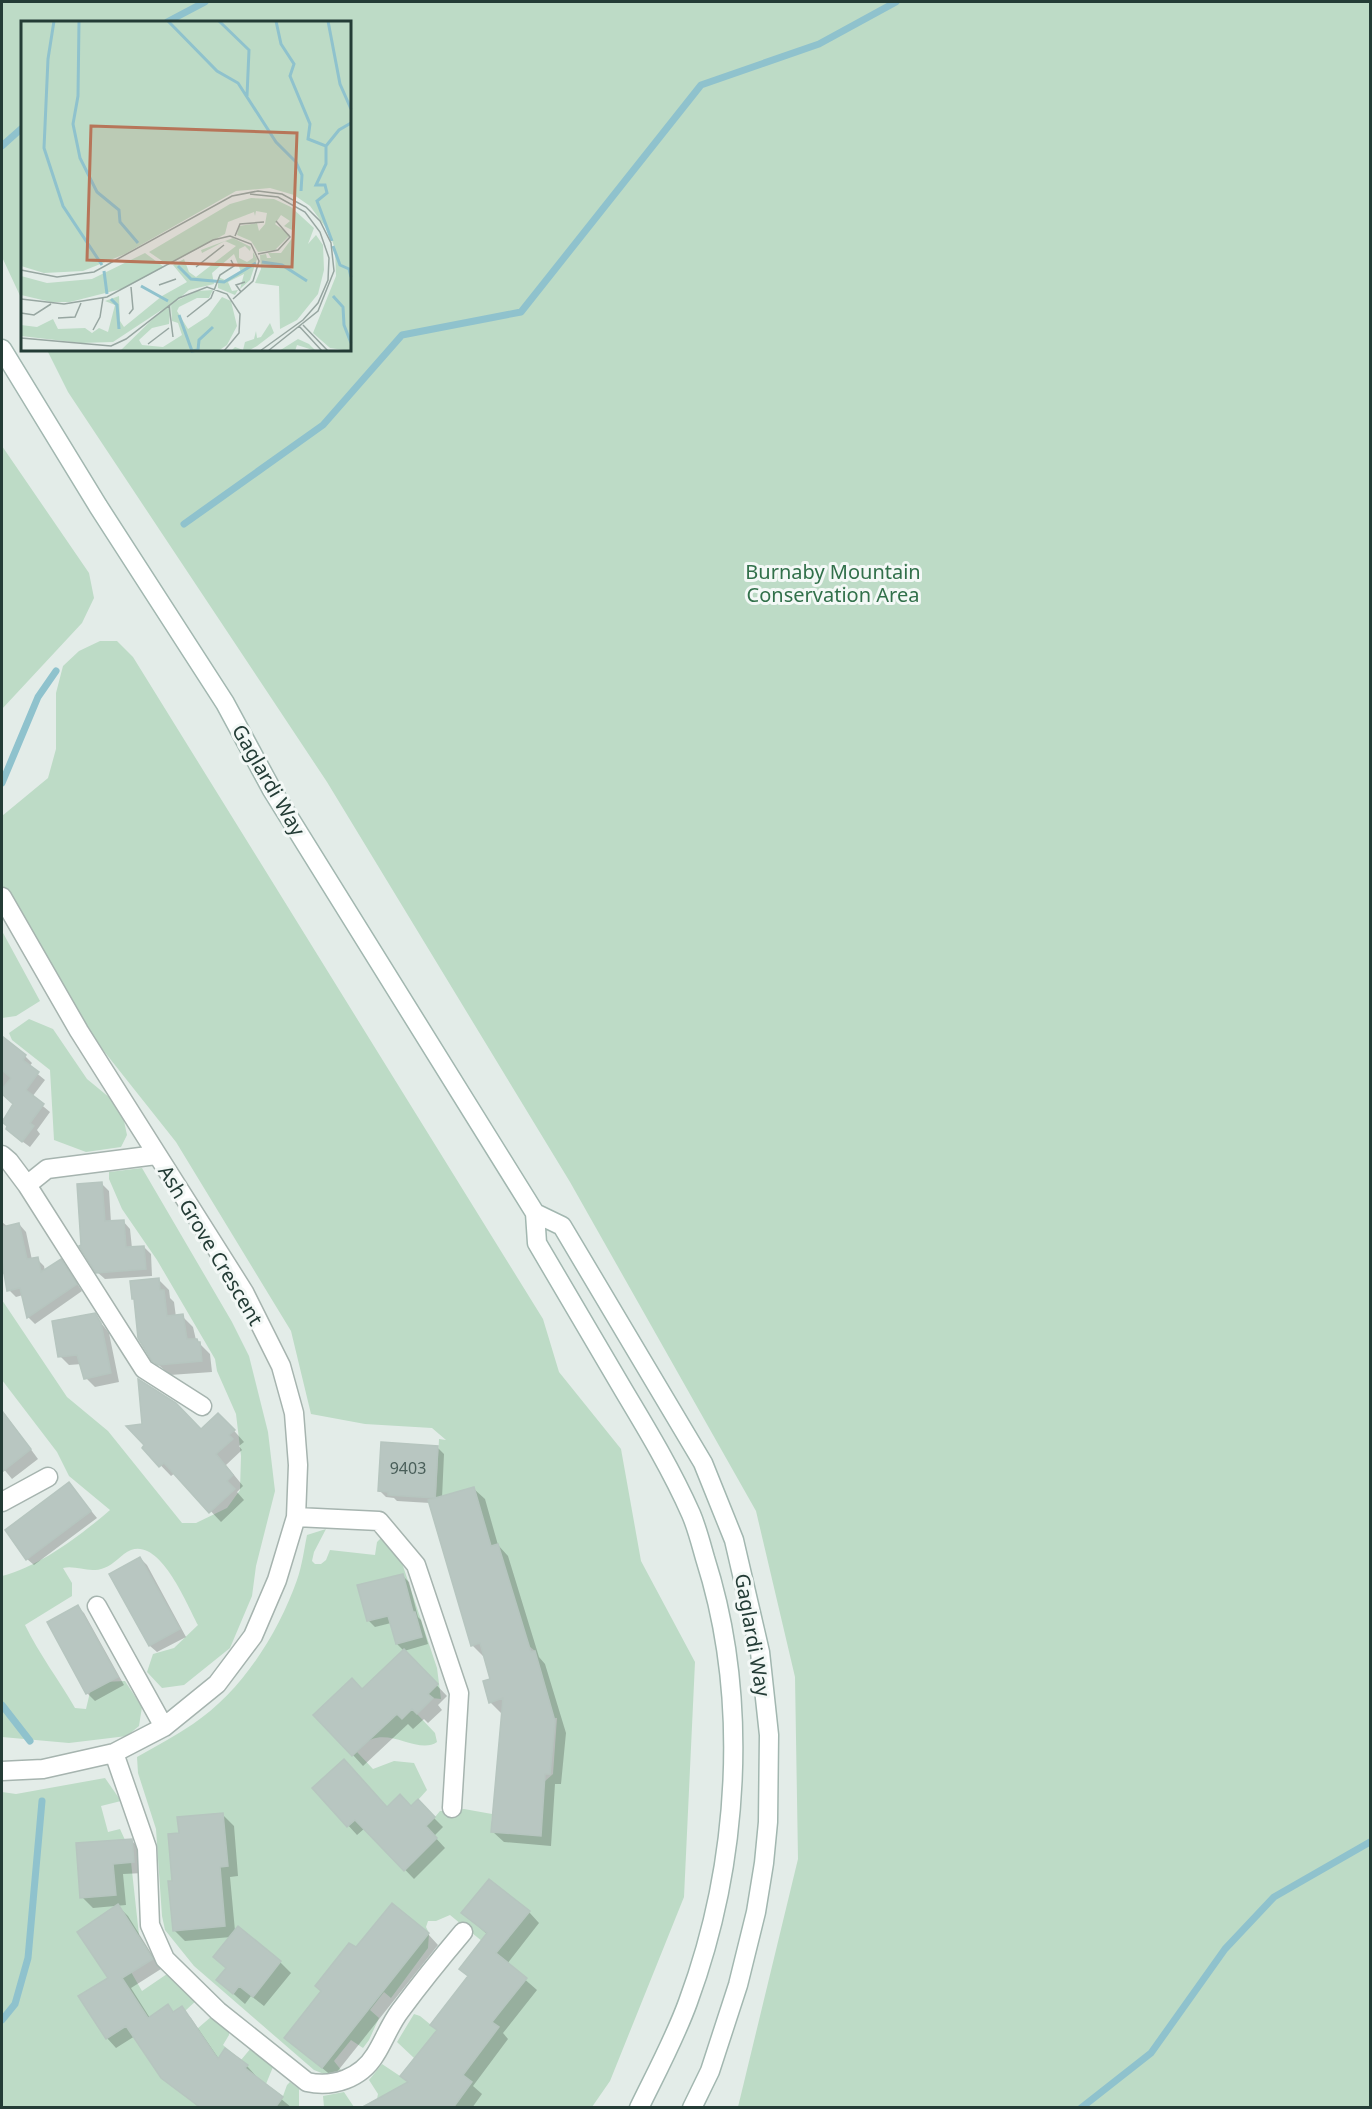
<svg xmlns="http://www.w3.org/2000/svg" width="1372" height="2109" font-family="'Noto Sans',sans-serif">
<rect width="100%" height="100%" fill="#e3ece8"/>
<path fill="#bddbc6" d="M2 2H1370V2107H738L798 1859 795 1677 756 1511 570 1182 327 782 68 392 47 350H350V22H22V300L2 257Z
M2 446 89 573 94 598 82 623 2 709Z
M100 641H117L133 657 543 1319 559 1372 621 1449 641 1561 695 1662 684 1897 610 2081 592 2107H361L377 2099 378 2094 369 2080 382 2064 400 2076 414 2058 397 2042 414 2014 420 2016 447 2038 492 2022 527 1978 450 1915 436 1921H428L426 1927 429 1933 428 1948 391 1998 384 1992 370 2010 379 2018 369 2040 363 2048 351 2040 334 2061 341 2070 324 2074 314 2070 194 1966 165 1930 162 1916 156 1829 138 1773 137 1757C156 1746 175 1736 193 1724 241 1692 278 1634 297 1580 302 1566 304 1550 307 1535L326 1529 314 1552 312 1561 315 1564H321L326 1560 330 1550 375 1555 377 1542 382 1537 398 1551 437 1668 441 1699 432 1698 417 1714 435 1733 437 1742C420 1754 394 1731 372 1739 367 1741 362 1748 357 1752L373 1769 394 1761 414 1763 427 1790 418 1800 435 1817 440 1811 464 1809 492 1814 491 1832 540 1835 544 1782 553 1774 557 1718 508 1716 550 1702 535 1651 529 1646 498 1544 484 1547 487 1533 474 1487 436 1498 439 1439 446 1440 432 1428 365 1424 311 1414 291 1331 176 1142 61 997 2 886V816L48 778 56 749V693L63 666 79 651Z
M2 931 40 1001 16 1016 2 1018Z
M29 1019 53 1029 87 1079 121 1107 127 1135 121 1147 86 1152 54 1140 50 1070 12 1040 9 1033Z
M142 1168 232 1322 249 1356 268 1432 275 1491 256 1566 252 1596 230 1648 184 1685 162 1688 147 1672 153 1654 174 1648 198 1625C187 1605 161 1539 131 1550 121 1554 114 1565 104 1568 89 1574 77 1565 63 1568L72 1583V1596L25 1625C39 1654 59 1680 75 1708L86 1709 91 1688 104 1682 125 1681 142 1707 139 1726 127 1736 69 1743 2 1737V1576C39 1567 81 1535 110 1510L69 1476 57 1452 2 1380V1300L67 1397 108 1431 182 1523H196L227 1508 240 1490 241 1456 236 1414 217 1371 215 1359 157 1260 122 1209 109 1179V1172Z
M105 1778 121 1801 101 1806 108 1832 120 1829 125 1840 76 1844 116 1895 113 1864 131 1862 139 1935 153 1958 131 1972 142 1991 167 1974 198 1999 185 2011 197 2029 212 2016 229 2031V2035L223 2045 241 2060 251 2048 273 2067 266 2084 283 2096 287 2085 290 2082 299 2089V2107H2V1792L16 1794Z
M344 2092 354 2107H324L323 2096Z"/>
<path fill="#0003" d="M6 1042 25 1056 32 1063 29 1067 45 1080 32 1097 50 1112 37 1130 40 1134 30 1147 15 1136 2 1121 15 1104 2 1093V1044Z
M102 1184 109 1191 111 1222 123 1221 130 1229 132 1248 144 1247 151 1254 152 1276 105 1279 97 1272Z
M2 1222 8 1227 19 1224 26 1232 32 1260 37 1259 44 1266 45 1271 60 1261 67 1268 82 1291 35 1324 28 1317 23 1295 16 1297 9 1290 6 1277 2 1272Z
M158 1279 169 1290 170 1298 174 1302 176 1317 182 1316 193 1327 196 1340 210 1354 212 1372 170 1375 153 1360 136 1301 133 1298Z
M94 1314 109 1333 119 1382 95 1387 86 1378 82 1364 69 1365 60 1356Z
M2 1410 38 1459 12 1479 2 1467Z
M229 1425 244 1442 239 1446 242 1450 226 1465 243 1486 237 1492 244 1500 221 1522 175 1473 171 1476 144 1448Z
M437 1447 444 1454 442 1498 474 1489 485 1499 498 1545 508 1556 539 1657 545 1664 566 1733 561 1784H555L551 1846 504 1842 493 1832 503 1712 501 1713 490 1702 492 1680 485 1656H483L472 1645 430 1503 397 1501 394 1498 386 1497 379 1490Z
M69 1484 97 1518 34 1565 27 1559Z
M140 1558 147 1565 186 1637 157 1652 150 1646 111 1574Z
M402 1575 409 1582 418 1617 421 1620 428 1644 404 1651 447 1696 438 1705 442 1710 428 1723 424 1719 413 1729 408 1724 363 1766 353 1755 362 1691 404 1651 397 1644 391 1623 375 1627 368 1620Z
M77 1606 84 1613 124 1685 95 1701 88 1694 49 1622Z
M314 1788 387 1808H411L418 1802 443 1827 434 1836 445 1848 414 1879 365 1828 357 1835Z
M223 1815 234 1826 238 1876 230 1877 235 1931 280 1962 291 1973 264 2006 251 1996 245 2004 218 1980 227 1969 231 1937 185 1941 174 1930 173 1882 180 1835Z
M131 1840 142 1851 144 1873 123 1874 126 1905 93 1908 82 1897Z
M118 1906 128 1916 161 1969 131 1988 150 2018 167 2006 174 2013 181 2008 191 2018 219 2059 247 2066 256 2076 255 2077 292 2108H200L163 2077 135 2036 116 2048 107 2038 110 1978Z
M529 1912 539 1923 507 1964 537 1990 503 2033 508 2039 473 2086 482 2094 472 2108H414L409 2083 402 2076 438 2031 469 1977 461 1969 488 1935 463 1913Z
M428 1934 438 1945 333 2077 286 2038 356 1950Z"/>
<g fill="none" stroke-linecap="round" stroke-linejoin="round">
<path stroke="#8fc2cd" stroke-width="7" d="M167 22 205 2
M2 146 22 128
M184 524 323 425 402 335 521 312 701 85 819 44 896 2
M2 783 38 697 56 671
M2 1705 30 1741
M2 2020 15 2004 28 1958 42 1801
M1081 2108 1151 2053 1225 1949 1274 1897 1370 1842"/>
</g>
<path fill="#b8c6c1" stroke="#b6c5bf" stroke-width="1.5" d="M2 1036 26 1055 23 1060 39 1072 26 1090 44 1104 30 1123 34 1126 22 1142 6 1129 7 1126 2 1122 13 1104 2 1094V1089L11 1078 2 1070Z
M102 1182 105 1221 124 1220 126 1247 144 1246 146 1269 96 1273 79 1246 81 1245 77 1184Z
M19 1223 27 1259 38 1257 41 1272 61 1259 77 1284 27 1318 20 1288 7 1291 2 1262V1227Z
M159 1278 160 1290H164L167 1316 183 1314 187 1339H197L198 1342H200L202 1361 158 1365 152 1361 138 1338 134 1299H132L130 1281Z
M95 1313 101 1323 111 1373 84 1379 77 1355 58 1357 52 1321Z
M138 1379 176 1403 201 1429 218 1413 235 1430 229 1435 233 1439 216 1454 233 1475 227 1481 235 1489 209 1513 164 1463 159 1467 142 1448 144 1445 126 1426 142 1424Z
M2 1411 31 1449 2 1472Z
M381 1442 438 1446 435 1498 388 1495V1492L378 1491Z
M69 1482 91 1511 26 1560 5 1530Z
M474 1487 491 1546 498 1544 531 1652 535 1651 555 1721 550 1774H545L541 1836 491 1832 503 1698 489 1703 483 1681 490 1679 480 1643 471 1646 428 1500Z
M140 1557 180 1629 149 1646 109 1574Z
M403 1574 413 1612H415L422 1637 396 1644 388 1616 367 1621 357 1585Z
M78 1605 118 1677 86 1694 47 1622Z
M404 1649 438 1684 428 1694 433 1698 417 1714 412 1709 402 1719 397 1714 352 1756 313 1715 352 1678 362 1689Z
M344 1759 387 1807 400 1794 411 1806 418 1799 435 1817 426 1826 437 1838 404 1871 355 1820 347 1827 312 1788Z
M223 1813 228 1866 220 1867 225 1926 173 1931 168 1881H172L168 1834 179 1833 177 1817Z
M132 1839 134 1862 113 1864 116 1895 80 1898 76 1843Z
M489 1879 530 1911 496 1953 527 1978 492 2022 499 2027 463 2075 472 2082 453 2108H361L408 2082 400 2076 437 2030 430 2025 468 1976 459 1969 487 1933 461 1913Z
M392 1903 429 1933 322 2068 284 2038 321 1991 315 1986 349 1943 356 1947Z
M118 1904 153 1959 122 1978 148 2018 168 2004 173 2012 182 2006 218 2059 225 2048 248 2065 245 2068 283 2097 275 2108H201L161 2078 126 2026 106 2039 78 1996 108 1978 77 1932Z
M238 1926 281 1961 253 1997 239 1986 233 1994 216 1980 226 1968 213 1957Z"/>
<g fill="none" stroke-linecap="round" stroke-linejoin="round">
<defs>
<path id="minor" d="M2 897 79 1031 244 1292 281 1366 294 1413 298 1465 296 1517 277 1580 253 1636 217 1684 164 1727 114 1753 43 1769 2 1771
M2 1155 9 1161 27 1185 144 1369 202 1406
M27 1185 47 1169 156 1155
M2 1502 48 1477
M296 1517 379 1521 416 1565 459 1693 452 1808
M97 1606 164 1727
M114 1753 147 1848 150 1925 165 1959 218 2011 307 2082C333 2088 361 2078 375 2055 384 2041 390 2024 400 2011 420 1984 441 1958 463 1932"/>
<path id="secondary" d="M2 349 98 506 225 703 272 790 535 1213 537 1243C566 1292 595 1342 624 1391 648 1431 672 1471 691 1514 697 1528 701 1544 705 1558 750 1699 739 1864 688 2002 675 2038 656 2073 639 2108
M535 1213 562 1226 703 1463 734 1540 760 1652 769 1735 768 1822 764 1863 756 1912 738 1985 710 2071 692 2108"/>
</defs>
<use href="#minor" stroke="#a6b4af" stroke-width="21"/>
<use href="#secondary" stroke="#a2b7b0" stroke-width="21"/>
<use href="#minor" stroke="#fff" stroke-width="18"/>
<use href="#secondary" stroke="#fff" stroke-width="18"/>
</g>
<g text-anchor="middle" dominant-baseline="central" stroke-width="6" stroke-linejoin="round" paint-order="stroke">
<g font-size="16" fill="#495e59">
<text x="408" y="1468">9403</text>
</g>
<g font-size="20" fill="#31704a" stroke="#f3f8f6">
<text x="833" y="571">Burnaby Mountain<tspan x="833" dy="23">Conservation Area</tspan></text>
</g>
<g font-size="20" fill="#243c36" stroke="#f3f8f6">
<text transform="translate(269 780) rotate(60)">Gaglardi Way</text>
<text transform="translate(211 1245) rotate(59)">Ash Grove Crescent</text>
<text transform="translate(753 1635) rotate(80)">Gaglardi Way</text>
</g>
</g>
<g transform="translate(21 21)">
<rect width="330" height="330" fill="#e3ece8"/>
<path d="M0 0H330V330L309 327 292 312 315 255 314 228 308 211 289 185 273 174 249 167 215 170 104 233 62 250 23 252 0 245ZM230 177 253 178 270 186 293 207 287 223 295 214 302 224 303 249 297 273 276 299 259 308 258 265 234 262 240 248 239 234 245 233 246 237H250L247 232H260L272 216 271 209 263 205 269 200 260 194 254 203 269 214 254 229 237 231 230 220 216 214 218 205 236 202 238 210 244 203 246 192 235 190 234 195 233 191 207 201 204 213 147 244 128 231 209 183ZM212 217 230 226 229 230 224 225 218 228V237L226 241 232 237V231L236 238 229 259 219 268 223 253 207 261 211 270 217 269 214 274 197 267V256L204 259 220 251 213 233 191 252 193 263 168 269 155 280 176 270 192 269 188 277H176L158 286 156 290 167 308 187 295 201 276 210 280 216 305 206 324 197 330H99L142 288 92 321 60 322 0 315V304L16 306 32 298 37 308 64 307 71 312 78 307 87 311 94 284 84 280 98 275 99 300 103 306 141 275 166 261 152 244 163 238 168 251 175 256 215 225 204 220 181 232 180 229ZM150 283 151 300 157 302 161 314 142 326 121 324 118 319 131 307 148 303ZM124 232 143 246 104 267 49 281H30L0 274V255L26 262 71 258ZM249 302 253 312 236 325 227 330H210L214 326 222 329 224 321 233 318 235 310 236 317 240 316ZM277 318 288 323 295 330 276 324 274 330H258Z" fill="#bddbc6" fill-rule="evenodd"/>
<path fill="none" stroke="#8fc2cd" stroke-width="3" d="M33 0 27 38 23 127 42 185 81 244M58 0 57 75 52 103 59 137 76 171 98 189 99 201 117 222M147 0 196 50 217 62 255 121 275 141 281 154 280 170M198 0 228 29 226 75M255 0 260 23 273 43 269 55 289 103 287 118 305 125V143L295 164H304L306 172 296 180 311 220M307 0 319 63 330 88M305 125 318 109 330 102M312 225 319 244 328 248 330 256M241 241 261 244 286 260M157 245 170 258 203 261 235 242M83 250 86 273M120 265 147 280M312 275 322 286 323 304 330 322M90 278 96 284 98 308M158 294 171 330 177 329 178 319 192 306"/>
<path fill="none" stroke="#97a6a1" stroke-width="1.5" d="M229 173 257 176 284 191 299 211 308 237 307 259 297 282 282 299 239 330M214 215 219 203 243 201M237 233 257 229 269 216 255 200M175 246 203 224M0 249 36 256 73 251 211 175 237 170 261 173 285 186 299 200 310 222 313 250 297 290 247 330M138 264 155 258M220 271 215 264 224 261M0 278 43 283 86 276 192 219 209 215 230 223 238 240 232 260 212 278M148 284 152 316M0 292 13 294 30 283M108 293 112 288 110 266M166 296 190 277 199 254 213 245 210 239M37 297 54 296 60 282M282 304 307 330M278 305 301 330M72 309 79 296 82 277M0 317 90 325 105 318 158 277 186 266 206 273 219 293 218 312 203 330M127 323 148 307"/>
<path fill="#b77559" fill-opacity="0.15" stroke="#b77559" stroke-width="3" d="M70 105 276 112 271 246 66 239Z"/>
<rect width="330" height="330" fill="none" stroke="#243c36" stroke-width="3"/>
</g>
<rect width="1372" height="2109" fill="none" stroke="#243c36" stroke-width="6"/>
</svg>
